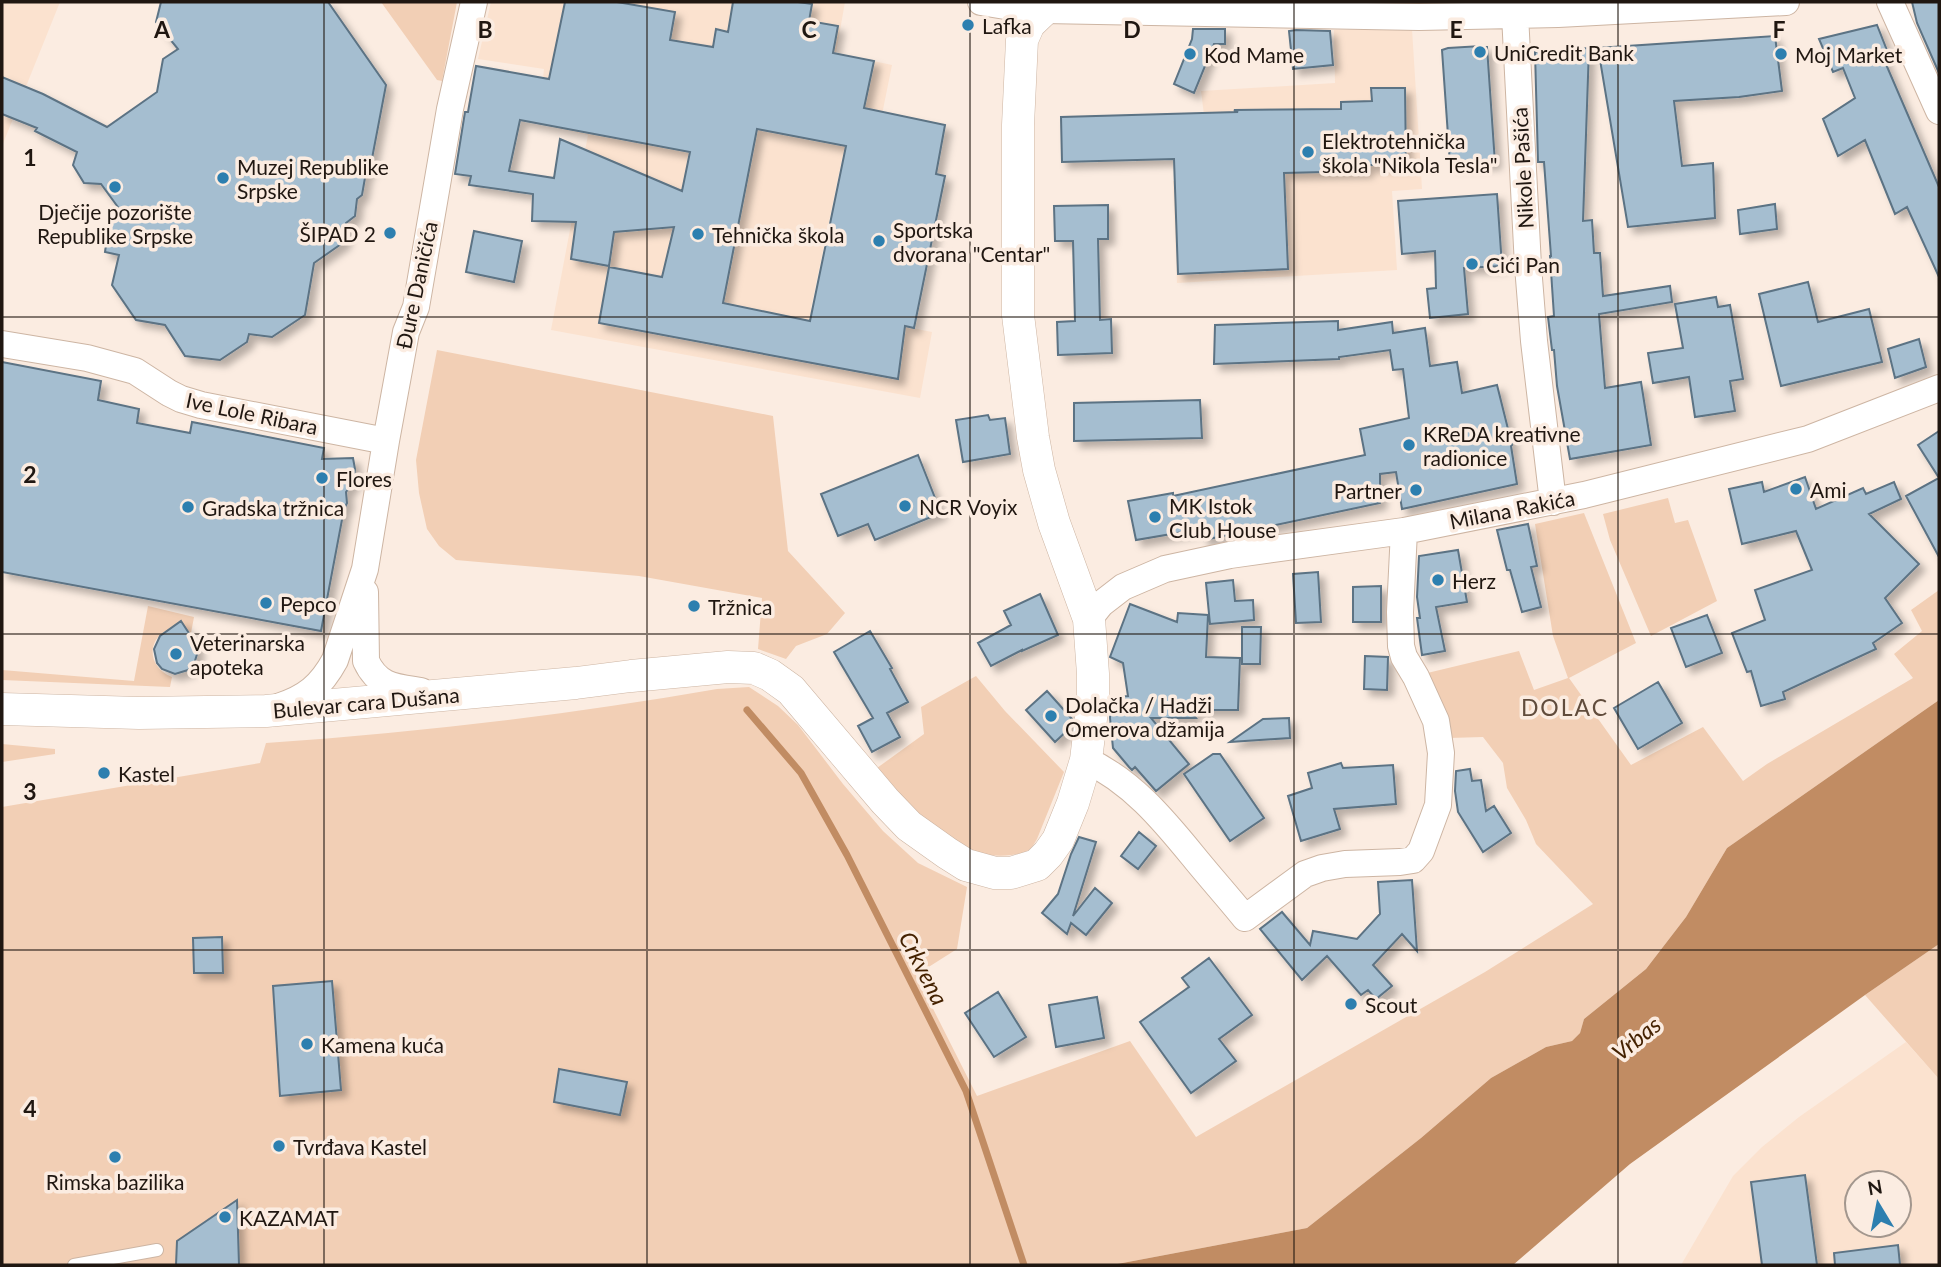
<svg xmlns="http://www.w3.org/2000/svg" width="1941" height="1267" font-family="Lato,sans-serif">
<defs>
<filter id="shadow"><feDropShadow dx="6" dy="6" stdDeviation="3.5" flood-color="#0004"/></filter>
</defs>
<rect width="100%" height="100%" fill="#fbece1"/>
<path fill="#fbe2cf" fill-rule="evenodd" d="M2 2H60L2 146Z
M491 2H845L836 53 892 65 873 159 843 154 811 308 932 332 920 398 551 330 588 135 538 124 544 69 478 59Z
M1412 29 1422 189 1392 191 1397 270 1177 283 1173 181 1197 180 1205 123 1201 91 1335 83 1334 30Z
M1906 1042 1939 1079V1265H1681L1733 1176 1762 1147 1799 1117ZM1857 1183H1899V1225H1857Z"/>
<path fill="#f2cfb5" d="M381 2H457L442 81 437 80Z
M437 350 773 416 788 551 845 613 827 634 796 646 786 659 758 649 762 598 639 576 456 560 439 546 427 529 419 493 416 460Z
M1668 498 1675 523 1688 520 1717 601 1651 636 1610 540 1603 514Z
M1584 513 1636 643 1569 678 1631 765 1703 727 1743 781 1767 764 1913 678 1894 654 1922 631 1911 610 1939 590V700L1727 848 1686 917 1646 969 1584 1019 1580 1033 1572 1041 1546 1047 1491 1078 1421 1138 1307 1228 1112 1265H2V807L260 763 266 743C417 733 568 715 717 689L749 687 778 706 798 725 843 784 883 831 918 863 967 887 957 949 916 975 977 1096 1130 1041 1196 1137 1485 972 1593 904 1536 844 1526 820 1507 788 1503 763 1483 737 1449 738 1419 675 1519 651 1534 690 1568 678 1553 636 1535 524Z
M148 606 194 617 191 633C160 614 133 660 172 677L170 687 2 680V670L134 681Z
M976 676 1005 711 1064 772 1037 839C1030 852 1026 853 1011 855 956 863 909 806 877 768L924 734 921 707Z
M2 744 55 749V754L2 762Z
M1939 944V1079L1865 995Z"/>
<path fill="#c18c63" d="M1939 700V944L1865 995 1630 1164 1513 1265H1112L1307 1228 1421 1138 1491 1078 1546 1047 1572 1041 1580 1033 1584 1019 1646 969 1686 917 1727 848Z"/>
<g fill="none" stroke-linecap="round" stroke-linejoin="round">
<path stroke="#c18c63" stroke-width="7" d="M747 710 801 773 847 855 966 1091 1024 1265"/>
</g>
<path fill="#a5bed0" stroke="#5c7384" stroke-width="2" fill-rule="evenodd" filter="url(#shadow)" d="M161 2H328L386 85 370 169 366 172 362 195 357 199 355 216 346 223 344 242 314 263 305 315 272 337 249 334 247 342 220 360 185 356 165 325 136 320 112 285 119 255 105 252 109 224 123 214 101 184 84 183 73 165 77 152 35 131 37 128 2 114V77L43 94 107 127 157 92 163 59 178 49 156 22Z
M565 2H617L675 12 670 40 713 47 716 29 728 32 733 2H798L812 4 809 21 838 26 833 53 874 61 864 108 945 125 936 174 945 176 914 328 905 326 898 379 599 323 609 267 662 277 674 227 614 232 609 266 571 259 576 222 532 221 533 194 469 185 471 176 455 174 465 112H468L476 66 549 79ZM520 120 690 152 682 191 560 139 554 178 509 171ZM757 129 846 146 810 321 723 303Z
M1912 2H1939V73L1917 23Z
M1877 25 1888 53 1882 55 1939 187V277L1907 207 1895 214 1865 140 1838 156 1823 119 1855 98 1843 68 1833 72 1819 39Z
M1193 29H1225V44H1214L1194 93 1174 84 1192 39Z
M1296 30 1330 31 1333 65 1293 69 1289 31Z
M1775 36 1782 91 1739 97 1674 101 1682 166 1713 163 1715 218 1628 227 1598 48Z
M1481 46V47H1487L1495 163 1450 164 1442 50 1448 48Z
M1589 48 1583 221 1592 220 1594 253H1600L1603 296 1670 286 1672 302 1599 314 1605 388 1641 382 1651 445 1570 459 1557 386 1554 350H1552L1548 317 1554 316 1550 256H1551L1544 162H1538L1535 52Z
M1371 88H1405L1406 165H1366L1367 171 1284 173 1288 269 1178 274 1174 159 1062 162 1061 117 1238 112 1234 110 1341 109V102L1372 101Z
M1497 194 1502 266 1464 268 1468 314 1430 318 1427 289 1436 288 1435 251 1402 254 1398 201Z
M1775 204 1777 229 1740 234 1738 210Z
M1108 205V239H1098L1100 320 1111 319 1112 353 1058 355 1057 322 1075 321 1073 241H1055L1054 206Z
M474 231 522 241 514 282 466 272Z
M1808 282 1818 322 1869 309 1882 362 1781 386 1759 294Z
M1716 297 1718 307 1730 305 1743 379 1730 381 1735 411 1695 417 1689 377 1653 383 1648 353 1683 348 1675 304Z
M1338 321V330L1392 322 1393 333 1425 328 1430 366 1457 362 1462 393 1497 385 1512 445 1511 446 1517 484 1402 509 1396 472 1380 474V503L1204 540 1201 529 1136 540 1128 501 1173 493V496L1365 455 1360 429 1409 418 1403 369 1393 370 1390 350 1339 357V359L1214 364 1215 325Z
M1919 339 1926 367 1895 378 1888 349Z
M2 362 101 381 98 400 139 409 137 423 190 433 192 422 324 448 322 459 353 458 355 469 353 483 346 492 347 503 344 509 321 631 2 572Z
M1200 400 1202 438 1074 441V403Z
M988 415 990 420 1005 418 1010 454 963 462 956 420Z
M1939 431V557L1906 496 1939 478 1918 445Z
M918 455 941 513 875 540 868 524 838 536 821 494Z
M1805 477 1816 509 1863 488 1866 494 1894 482 1901 499 1869 514 1919 564 1885 598 1902 623 1873 643 1876 649 1783 692 1785 699 1761 706 1751 671 1747 672 1732 633 1765 620 1755 590 1812 570 1796 531 1742 544 1729 489 1762 482 1764 492Z
M1528 524 1537 566 1531 567 1541 607 1522 612 1510 570H1507L1497 530Z
M1458 550 1467 602 1436 607 1445 651 1422 655 1417 618H1420L1417 597 1419 556Z
M1318 572 1321 622 1296 623 1293 574Z
M1233 580 1235 601 1253 600 1254 620 1210 624 1206 583Z
M1381 586V622H1353V587Z
M1040 594 1058 635 1022 651V650L991 666 978 643 1011 625 1004 611Z
M1130 604 1177 622 1178 613 1208 615 1206 657 1240 658 1238 710H1190L1196 718H1151L1189 764 1156 791 1135 767 1132 770 1129 767 1113 748 1110 718 1111 697 1128 696 1123 663 1110 657Z
M1707 615 1722 653 1686 667 1671 628Z
M181 621 196 644 198 651 194 664 188 670 175 674 162 669 157 663 154 649 160 636Z
M1242 627H1261L1260 664H1242Z
M870 631 892 668 890 669 908 702 887 713 900 737 872 752 858 726 873 718 834 652Z
M1365 656 1388 657 1387 690 1364 689Z
M1658 682 1682 723 1638 749 1614 708Z
M1047 691 1072 719V726L1055 742 1026 710Z
M1289 718 1290 738 1230 742 1263 719Z
M1213 754H1220L1264 818 1230 841 1184 774Z
M1341 763 1343 768 1393 765 1396 804 1334 809 1340 829 1301 841 1288 796 1312 788 1308 773Z
M1470 769 1472 781 1481 780 1486 811 1494 806 1511 833 1483 852 1458 812 1455 791 1456 771Z
M1139 832 1156 846 1138 869 1121 856Z
M1079 837 1096 842 1073 916 1095 888 1112 903 1086 935 1071 923 1067 934 1042 913 1058 894 1071 854Z
M1412 880 1417 951 1402 934 1373 965 1392 986 1376 999 1368 990 1361 995 1327 956 1302 980 1260 929 1282 912 1310 945 1313 931 1357 939 1380 914 1378 882Z
M222 937 223 973H194L193 938Z
M1209 958 1252 1015 1219 1039 1236 1061 1191 1093 1140 1022 1189 987 1182 978Z
M332 981 341 1090 280 1096 273 986Z
M998 992 1026 1037 994 1057 965 1013Z
M1097 997 1104 1038 1056 1047 1049 1005Z
M559 1069 627 1082 620 1115 554 1102Z
M1805 1175 1817 1265H1762L1751 1182Z
M237 1200 239 1265H176L177 1241Z
M1898 1245 1900 1265H1835L1834 1253Z"/>
<g fill="none" stroke-linecap="round" stroke-linejoin="round">
<defs>
<path id="service" d="M74 1265 157 1250"/>
<path id="minor" d="M981 2 1023 9 1044 10 1419 17 1558 14 1786 2
M1517 2 1515 15 1528 266 1534 341 1553 502
M1890 2 1939 111
M2 344 87 358 135 371 169 393 181 399 201 405 386 441
M365 592 366 661C378 687 396 687 421 691
M1089 619 1101 604 1123 587 1165 569 1230 555 1404 531 1584 495 1808 439 1939 388
M278 707C306 698 321 686 335 660L365 569 386 441 406 332 416 307 450 109 474 2
M1086 760C1131 781 1162 818 1193 856 1210 877 1228 897 1245 918L1305 874 1322 868 1345 864 1400 862 1413 860 1421 851 1438 805 1441 753 1436 721 1416 677 1404 657 1401 646 1400 612 1404 531"/>
<path id="tertiary" d="M2 709 139 713 266 711 576 683 631 676 728 667 754 668 770 675 791 690 885 801 909 826 947 853 966 865 995 873H1011L1037 865 1048 854 1058 840 1073 803 1086 760 1093 702V674L1089 619 1054 523 1039 470 1033 437 1018 315V125L1022 40 1029 24 1052 2"/>
</defs>
<use href="#service" stroke="#cdb5a3" stroke-width="14"/>
<use href="#minor" stroke="#cdb5a3" stroke-width="28"/>
<use href="#tertiary" stroke="#cdb5a3" stroke-width="33"/>
<use href="#service" stroke="#fff" stroke-width="12"/>
<use href="#minor" stroke="#fff" stroke-width="26"/>
<use href="#tertiary" stroke="#fff" stroke-width="32"/>
</g>
<path fill="none" stroke="#201711" stroke-width="2" stroke-opacity="0.55" d="M324 2V1265M647 2V1265M970 2V1265M1294 2V1265M1618 2V1265M2 317H1939M2 634H1939M2 950H1939"/>
<g fill="#2d7faf" stroke="#fbece1" stroke-width="2.5">
<circle cx="968" cy="25" r="7"/>
<circle cx="1480" cy="52" r="7"/>
<circle cx="1190" cy="54" r="7"/>
<circle cx="1781" cy="54" r="7"/>
<circle cx="1308" cy="152" r="7"/>
<circle cx="223" cy="178" r="7"/>
<circle cx="115" cy="187" r="7"/>
<circle cx="390" cy="233" r="7"/>
<circle cx="698" cy="234" r="7"/>
<circle cx="879" cy="241" r="7"/>
<circle cx="1472" cy="264" r="7"/>
<circle cx="1409" cy="445" r="7"/>
<circle cx="322" cy="478" r="7"/>
<circle cx="1796" cy="489" r="7"/>
<circle cx="1416" cy="490" r="7"/>
<circle cx="905" cy="506" r="7"/>
<circle cx="188" cy="507" r="7"/>
<circle cx="1155" cy="517" r="7"/>
<circle cx="1438" cy="580" r="7"/>
<circle cx="266" cy="603" r="7"/>
<circle cx="694" cy="606" r="7"/>
<circle cx="176" cy="654" r="7"/>
<circle cx="1051" cy="716" r="7"/>
<circle cx="104" cy="773" r="7"/>
<circle cx="1351" cy="1004" r="7"/>
<circle cx="307" cy="1044" r="7"/>
<circle cx="279" cy="1146" r="7"/>
<circle cx="115" cy="1157" r="7"/>
<circle cx="225" cy="1217" r="7"/>
</g>
<g text-anchor="middle" dominant-baseline="central" stroke-width="7" stroke-linejoin="round" paint-order="stroke">
<g font-size="21" fill="#201711" stroke="#fbece1" text-anchor="start">
<text x="982" y="25">Lafka</text>
<text x="1494" y="52">UniCredit Bank</text>
<text x="1204" y="54">Kod Mame</text>
<text x="1795" y="54">Moj Market</text>
<text x="1322" y="140">Elektrotehnička<tspan x="1322" dy="24">škola "Nikola Tesla"</tspan></text>
<text x="237" y="166">Muzej Republike<tspan x="237" dy="24">Srpske</tspan></text>
<text x="115" y="211" text-anchor="middle">Dječije pozorište<tspan x="115" dy="24">Republike Srpske</tspan></text>
<text x="893" y="229">Sportska<tspan x="893" dy="24">dvorana "Centar"</tspan></text>
<text x="376" y="233" text-anchor="end">ŠIPAD 2</text>
<text x="712" y="234">Tehnička škola</text>
<text x="1486" y="264">Cići Pan</text>
<text x="1423" y="433">KReDA kreativne<tspan x="1423" dy="24">radionice</tspan></text>
<text x="336" y="478">Flores</text>
<text x="1810" y="489">Ami</text>
<text x="1402" y="490" text-anchor="end">Partner</text>
<text x="1169" y="505">MK Istok<tspan x="1169" dy="24">Club House</tspan></text>
<text x="919" y="506">NCR Voyix</text>
<text x="202" y="507">Gradska tržnica</text>
<text x="1452" y="580">Herz</text>
<text x="280" y="603">Pepco</text>
<text x="708" y="606">Tržnica</text>
<text x="190" y="642">Veterinarska<tspan x="190" dy="24">apoteka</tspan></text>
<text x="1065" y="704">Dolačka / Hadži<tspan x="1065" dy="24">Omerova džamija</tspan></text>
<text x="118" y="773">Kastel</text>
<text x="1365" y="1004">Scout</text>
<text x="321" y="1044">Kamena kuća</text>
<text x="293" y="1146">Tvrđava Kastel</text>
<text x="115" y="1181" text-anchor="middle">Rimska bazilika</text>
<text x="239" y="1217">KAZAMAT</text>
</g>
<g font-size="21" fill="#201711" stroke="#fbece1">
<text transform="translate(1522 168) rotate(-93)">Nikole Pašića</text>
<text transform="translate(416 285) rotate(-78)">Đure Daničića</text>
<text transform="translate(252 413) rotate(12)">Ive Lole Ribara</text>
<text transform="translate(1512 509) rotate(-11)">Milana Rakića</text>
<text transform="translate(366 702) rotate(-5)">Bulevar cara Dušana</text>
</g>
<g font-size="23" letter-spacing="2" fill="#614c3c" stroke="#fbece1">
<text x="1565" y="707">DOLAC</text>
</g>
<g font-size="23" font-style="italic" fill="#442100" stroke="#fbece1">
<text transform="translate(924 968) rotate(63)">Crkvena</text>
<text transform="translate(1636 1038) rotate(-39)">Vrbas</text>
</g>
</g>
<g font-size="23" text-anchor="middle" font-weight="bold" fill="#201711" stroke="#fbece1" stroke-width="7" stroke-linejoin="round" paint-order="stroke">
<text x="162" y="38">A</text>
<text x="485" y="38">B</text>
<text x="809" y="38">C</text>
<text x="1132" y="38">D</text>
<text x="1456" y="38">E</text>
<text x="1779" y="38">F</text>
<text x="30" y="166">1</text>
<text x="30" y="483">2</text>
<text x="30" y="800">3</text>
<text x="30" y="1117">4</text>
</g>
<rect width="1941" height="1267" fill="none" stroke="#201711" stroke-width="7"/>
<g transform="translate(1878 1204) rotate(350)"><circle r="33" fill="#fbece1" stroke="#a3978e" stroke-width="2"/>
<path d="M0-5L12 26L0 18L-12 26Z" fill="#2d7faf"/>
<text y="-10" font-size="19" font-weight="bold" text-anchor="middle" fill="#201711">N</text>
</g>
</svg>
